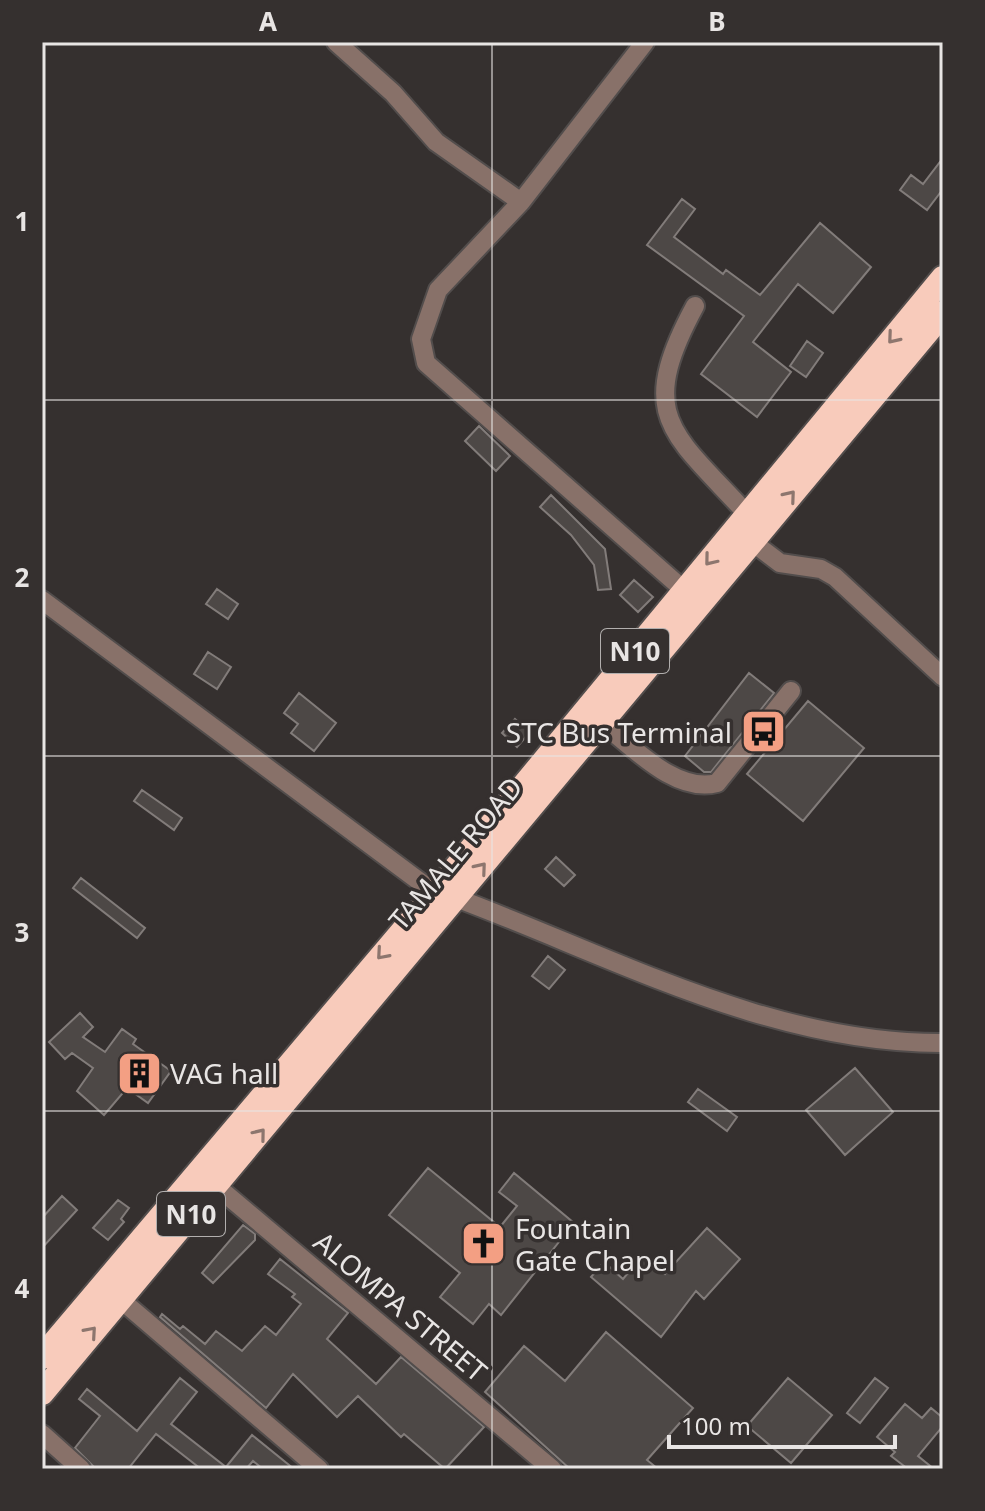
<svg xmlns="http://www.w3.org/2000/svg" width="985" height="1511" font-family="'Noto Sans',sans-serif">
<rect width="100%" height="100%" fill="#35302f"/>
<path fill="#4d4846" stroke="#827c7a" stroke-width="2" d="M943 158V189L927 210 900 190 911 175 923 184Z
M682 199 695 209 674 237 723 274 726 270 760 295 820 223 871 267 833 313 798 284 753 342 791 372 757 417 701 374 744 316 647 245Z
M807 341 823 353 806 377 790 366Z
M479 426 510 456 496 471 465 441Z
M551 495 605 549 611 589 598 590 594 565 571 535 540 507Z
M634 580 653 597 638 612 620 595Z
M217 589 238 604 228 619 206 604Z
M208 652 231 667 217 689 194 674Z
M749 673 774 693 711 772H704L685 756Z
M299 693 336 723 314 751 291 733 298 724 284 713Z
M808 701 864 748 803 821 747 774Z
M515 719 530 732 517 747 502 733Z
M142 790 182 818 174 830 134 801Z
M556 857 575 875 564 886 545 869Z
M81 878 145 928 137 938 73 888Z
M548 956 565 970 549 989 532 976Z
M80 1013 93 1027 83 1037 105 1052 122 1029 136 1039 133 1044 171 1071 148 1103 127 1088 104 1115 77 1091 93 1068 72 1053 65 1059 49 1042Z
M855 1068 893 1112 845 1155 806 1110Z
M698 1089 737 1117 727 1131 688 1102Z
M428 1168 500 1227 517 1206 499 1192 514 1173 574 1223 501 1315 489 1304 473 1324 440 1297 460 1273 389 1215Z
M62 1196 77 1210 42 1248V1218Z
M118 1200 129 1208 121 1219 124 1222 108 1240 93 1228Z
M243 1225 255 1234V1240L213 1283 202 1273Z
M707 1228 740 1259 704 1299 696 1291 661 1337 591 1277 604 1262 623 1279 643 1255 665 1274Z
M280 1259 348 1313 327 1339 376 1384 401 1357 484 1427 445 1469 404 1434 401 1437 358 1396 337 1417 293 1374 266 1408 160 1317 162 1314 180 1329 183 1326 205 1344 216 1331 242 1351 265 1326 276 1335 301 1304 292 1297 295 1294 268 1274Z
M606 1332 693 1408 647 1460 658 1469H570L485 1392 524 1346 565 1381Z
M180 1378 197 1392 171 1424 226 1467 252 1435 294 1469H263L253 1461 246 1469H201L156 1434 128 1469H96L75 1448 100 1416 79 1399 87 1389 137 1431Z
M788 1378 832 1415 791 1463 747 1426Z
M875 1378 888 1388 860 1423 847 1413Z
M905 1404 922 1418 931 1408 943 1418V1426L918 1456 934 1469H908L891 1456 895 1452 877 1437Z"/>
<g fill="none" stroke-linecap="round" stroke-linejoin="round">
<defs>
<path id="minor" d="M336 42 393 93 436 142 521 202
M645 42 521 202 438 290 421 339 426 363 685 591
M695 306C635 417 672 432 747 514
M751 541 780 563 821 569 835 577 943 677
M42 600 435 893
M603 724C633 747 676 794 717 783L791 691
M456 898C614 957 771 1044 943 1043
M215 1185 552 1469
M120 1299 319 1469
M42 1434 81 1469"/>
<path id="highway" d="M42 1357 435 893 943 278
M42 1393 943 313"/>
</defs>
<use href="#minor" stroke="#524d4c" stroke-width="22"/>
<use href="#highway" stroke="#524d4c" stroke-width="28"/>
<use href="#minor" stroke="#887169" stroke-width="18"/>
<use href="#highway" stroke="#f8cbbb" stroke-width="24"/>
</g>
<defs><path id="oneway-chevron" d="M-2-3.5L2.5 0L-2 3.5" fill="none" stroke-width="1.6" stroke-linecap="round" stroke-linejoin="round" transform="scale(2)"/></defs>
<g stroke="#8d766e">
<use href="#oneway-chevron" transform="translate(893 338) rotate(130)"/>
<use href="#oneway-chevron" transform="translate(790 496) rotate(-50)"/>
<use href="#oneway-chevron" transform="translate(710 560) rotate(129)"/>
<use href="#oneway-chevron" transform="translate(481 868) rotate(-50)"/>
<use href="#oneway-chevron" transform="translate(382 954) rotate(131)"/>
<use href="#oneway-chevron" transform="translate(260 1134) rotate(-51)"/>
<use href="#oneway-chevron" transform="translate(91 1332) rotate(-49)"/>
</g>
<path fill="none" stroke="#e8e5e4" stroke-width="2" stroke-opacity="0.55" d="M492 42V1469M42 400H943M42 756H943M42 1111H943"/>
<defs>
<symbol id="bus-square" viewBox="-11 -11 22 22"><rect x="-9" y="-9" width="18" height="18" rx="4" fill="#f39f83" stroke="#35302f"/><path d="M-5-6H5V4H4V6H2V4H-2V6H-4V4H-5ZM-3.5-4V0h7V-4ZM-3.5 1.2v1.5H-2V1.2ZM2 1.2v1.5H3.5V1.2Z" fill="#111"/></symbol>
<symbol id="building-square" viewBox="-11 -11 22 22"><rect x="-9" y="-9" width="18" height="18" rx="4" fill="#f39f83" stroke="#35302f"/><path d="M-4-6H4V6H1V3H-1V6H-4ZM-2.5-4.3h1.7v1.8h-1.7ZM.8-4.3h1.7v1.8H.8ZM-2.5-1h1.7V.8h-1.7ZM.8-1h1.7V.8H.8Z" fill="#111"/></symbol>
<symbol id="church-square" viewBox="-11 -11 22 22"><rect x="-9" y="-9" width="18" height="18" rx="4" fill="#f39f83" stroke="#35302f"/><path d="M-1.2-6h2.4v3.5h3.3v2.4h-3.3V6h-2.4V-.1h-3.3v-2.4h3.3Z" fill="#111"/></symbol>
</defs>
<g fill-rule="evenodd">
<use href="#bus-square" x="738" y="706" width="51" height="51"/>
<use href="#building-square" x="114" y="1048" width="51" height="51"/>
<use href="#church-square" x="458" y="1218" width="51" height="51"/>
</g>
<g text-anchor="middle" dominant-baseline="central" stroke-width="7" stroke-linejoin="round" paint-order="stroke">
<g fill="#35302f" stroke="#b2afae" stroke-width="2">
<rect x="601" y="629" width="68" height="44" rx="6"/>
<rect x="157" y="1192" width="68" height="44" rx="6"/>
</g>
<g font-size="26" font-weight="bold" fill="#e8e5e4">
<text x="635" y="651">N10</text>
<text x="191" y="1214">N10</text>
</g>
<g font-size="28" fill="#e8e5e4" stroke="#35302f" text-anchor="start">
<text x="732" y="732" text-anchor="end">STC Bus Terminal</text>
<text x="170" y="1073">VAG hall</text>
<text x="515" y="1228">Fountain<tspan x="515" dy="32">Gate Chapel</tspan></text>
</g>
<g font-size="28" fill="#e8e5e4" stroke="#35302f">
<text transform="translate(455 853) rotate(-50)">TAMALE ROAD</text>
<text transform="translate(401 1306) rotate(40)">ALOMPA STREET</text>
</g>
</g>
<rect width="985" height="1511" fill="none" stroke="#35302f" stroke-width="88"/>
<path d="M669 1435v12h226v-12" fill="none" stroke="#e8e5e4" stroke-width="4"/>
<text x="681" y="1435" font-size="24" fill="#e8e5e4" stroke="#35302f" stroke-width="6" paint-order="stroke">100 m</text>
<rect x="44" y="44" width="897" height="1423" fill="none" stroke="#e8e5e4" stroke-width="3"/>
<g font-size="26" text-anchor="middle" font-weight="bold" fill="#e8e5e4">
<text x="268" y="31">A</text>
<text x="717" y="31">B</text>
<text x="22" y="231">1</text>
<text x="22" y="587">2</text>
<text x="22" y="942">3</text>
<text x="22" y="1298">4</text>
</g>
</svg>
